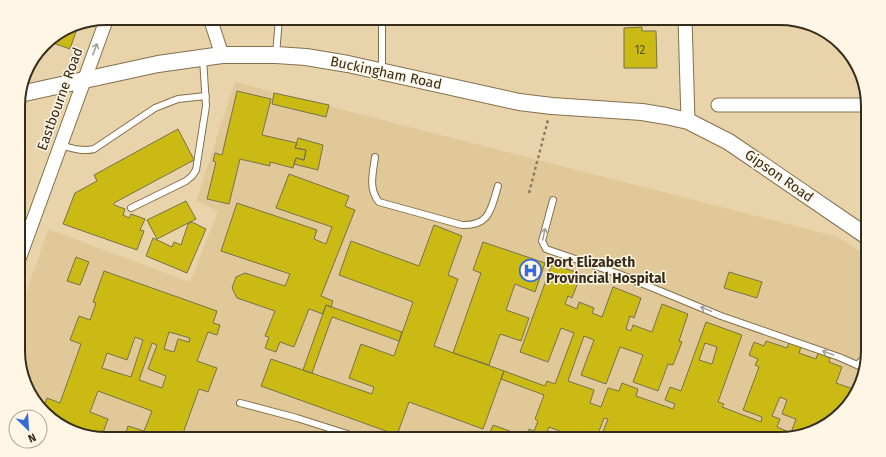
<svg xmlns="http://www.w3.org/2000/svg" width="886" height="457" font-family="'Fira Sans',sans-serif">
<rect width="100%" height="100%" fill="#e9d3ab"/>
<path fill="#e1c899" d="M235 82 838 237 868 257V351L859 390 829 424 785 439H106L67 430 33 400 19 362V314L48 229 190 282 218 211 196 201Z"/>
<path fill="#caba13" stroke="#77724a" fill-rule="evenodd" d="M79 23 70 49 47 41 73 25Z
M642 27V31H656L657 68H624V28Z
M237 91 271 99 262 135 297 143 295 148 306 150 304 160 296 158 293 168 270 162V166L240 159 229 204 207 199 216 162 213 161 215 153 222 155Z
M274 93 329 105 326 117 272 104Z
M178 129 194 160 114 203V205L125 209 123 215 129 218 131 214 145 219 140 230 144 231 137 250 63 224 75 193 97 181 94 175Z
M298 138 323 145 318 170 294 164 296 158 304 160 306 150 295 148Z
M289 174 349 196 345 206 355 210 321 296 333 301 331 307 326 305 323 314 309 309 294 347 280 342 276 352 265 348 269 337 265 336 275 311 237 298 232 288 236 277 245 273 285 286 290 274 221 251 237 203 317 230 314 239 326 244 332 227 276 208Z
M186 201 196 219 157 239 147 220Z
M192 222 206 229 187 273 146 256 153 238 172 247 174 242 181 245 188 224Z
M434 225 462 236 448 275 458 279 434 346 504 371 483 429 409 402 397 435 261 386 271 359 372 394 374 387 349 378 361 344 394 356 413 302 339 275 351 241 419 266Z
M483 242 545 263 535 292 515 284 506 310 529 318 521 341 500 334 489 365 453 353 481 273 473 270Z
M76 257 89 262 80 285 67 281Z
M552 264 581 274 572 298 568 296 565 304 577 309 579 302 594 308 592 313 602 317 613 287 641 298 634 318 630 316 626 329 631 331 633 325 652 332 662 304 688 314 679 341 682 342 673 365 668 364 658 391 633 382 643 355 620 347 606 384 581 375 594 340 584 336 568 381 594 390 590 403 601 407 608 388 619 391 622 383 638 389 636 396 673 409 675 404 665 400 670 387 681 391 706 322 742 335 718 402 724 404 722 407 761 422 762 417 743 410 759 367 755 365 758 359 749 355 754 342 764 346 766 341 787 348 789 343 801 347 799 353 816 359 818 353 830 358 829 362 842 367 836 383 856 390 854 395 829 424 785 439H717L705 435 703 439H600L608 419 604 418 596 439H581L549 427 545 439H480L482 432 489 435 493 425 526 437 529 429 534 431 538 421 535 419 544 395 501 379 504 371 545 386 547 381 555 384 574 333 561 328 548 362 520 352ZM705 343 717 347 712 364 699 360ZM780 397 787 400 782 414 796 419 791 433 777 427 780 419 772 416Z
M104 271 217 311 213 323 220 325 217 335 208 332 197 361 217 368 208 392 199 389 181 439H124L128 426 144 431 152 411 98 391 90 412 108 419 101 438 67 430 43 409 47 398 60 403 81 344 70 340 79 316 90 320 96 303 93 302ZM169 332 190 338 189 342 178 339 174 352 164 349ZM135 337 143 340 131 377 102 368 107 353 127 360ZM152 343 157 345 148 369 166 376 162 388 139 380Z
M729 272 762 282 757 298 724 288Z
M326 305 402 332 399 341 332 317 312 373 303 370Z"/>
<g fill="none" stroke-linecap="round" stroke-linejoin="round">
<defs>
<path id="service" d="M382 18V70
M276 55 279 18
M60 145C71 148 82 152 94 149L155 108 178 99 206 96
M375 157C373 173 368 189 379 202L462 225C490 226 491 209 498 186
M553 200 542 241 546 249 619 274 721 316 839 357 864 368
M131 208 186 181 192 176 196 170 206 106 203 58
M857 365 867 356
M240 403 297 418 363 439"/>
<path id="minor" d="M210 18 222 55
M685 18 688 121
M718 105H867
M19 259 107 18"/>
<path id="tertiary" d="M20 94 158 64 222 55H276L306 57 348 64 519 102 552 106 642 112 666 116 688 121 729 142 868 237"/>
</defs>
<use href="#service" stroke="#84704b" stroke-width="8"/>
<use href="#minor" stroke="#84704b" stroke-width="15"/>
<use href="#tertiary" stroke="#84704b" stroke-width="18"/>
<path stroke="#8d7d62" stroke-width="2.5" stroke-dasharray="3 3" stroke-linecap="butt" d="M529 193 548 120"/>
<use href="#service" stroke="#fff" stroke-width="6"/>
<use href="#minor" stroke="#fff" stroke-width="13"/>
<use href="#tertiary" stroke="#fff" stroke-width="16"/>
</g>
<defs><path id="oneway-shaft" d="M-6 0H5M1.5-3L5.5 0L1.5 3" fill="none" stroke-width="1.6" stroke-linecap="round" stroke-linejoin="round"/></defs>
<g stroke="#a4a099">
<use href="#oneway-shaft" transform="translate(95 49) rotate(-70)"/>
<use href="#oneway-shaft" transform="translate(544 234) rotate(-77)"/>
<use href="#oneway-shaft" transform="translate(706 309) rotate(-158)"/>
<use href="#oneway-shaft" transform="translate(828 353) rotate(-160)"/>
</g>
<defs>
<symbol id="hospital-ring" viewBox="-11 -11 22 22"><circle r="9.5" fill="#fff6e6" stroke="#376bdb" stroke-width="1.5"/><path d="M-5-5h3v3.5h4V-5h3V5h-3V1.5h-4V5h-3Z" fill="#376bdb"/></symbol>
</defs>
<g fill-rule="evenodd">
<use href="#hospital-ring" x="518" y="258" width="25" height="25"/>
</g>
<g text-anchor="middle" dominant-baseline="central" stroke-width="3" stroke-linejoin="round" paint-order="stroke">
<g font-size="12" fill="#5a501a">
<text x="640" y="50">12</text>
</g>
<g font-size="14" fill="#352c1c" stroke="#fff6e6">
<text transform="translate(386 73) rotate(12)">Buckingham Road</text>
<text transform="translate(60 99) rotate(-70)">Eastbourne Road</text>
<text transform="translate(779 176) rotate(35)">Gipson Road</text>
</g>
<g font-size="14" font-weight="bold" fill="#352c1c" stroke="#fff6e6" text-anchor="start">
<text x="546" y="262">Port Elizabeth<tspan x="546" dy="16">Provincial Hospital</tspan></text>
</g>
</g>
<path d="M0 0H886V457H0ZM106 25H780A81 81 0 0 1 861 106V351A81 81 0 0 1 780 432H106A81 81 0 0 1 25 351V106A81 81 0 0 1 106 25Z" fill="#fff6e6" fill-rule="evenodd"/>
<path fill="none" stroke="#352c1c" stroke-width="2" d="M106 25H780A81 81 0 0 1 861 106V351A81 81 0 0 1 780 432H106A81 81 0 0 1 25 351V106A81 81 0 0 1 106 25Z"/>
<g transform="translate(28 429) rotate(155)"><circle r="19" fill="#fff6e6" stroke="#aea595"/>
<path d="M0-3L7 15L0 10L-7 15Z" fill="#376bdb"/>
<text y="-6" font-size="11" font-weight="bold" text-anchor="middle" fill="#352c1c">N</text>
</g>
</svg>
